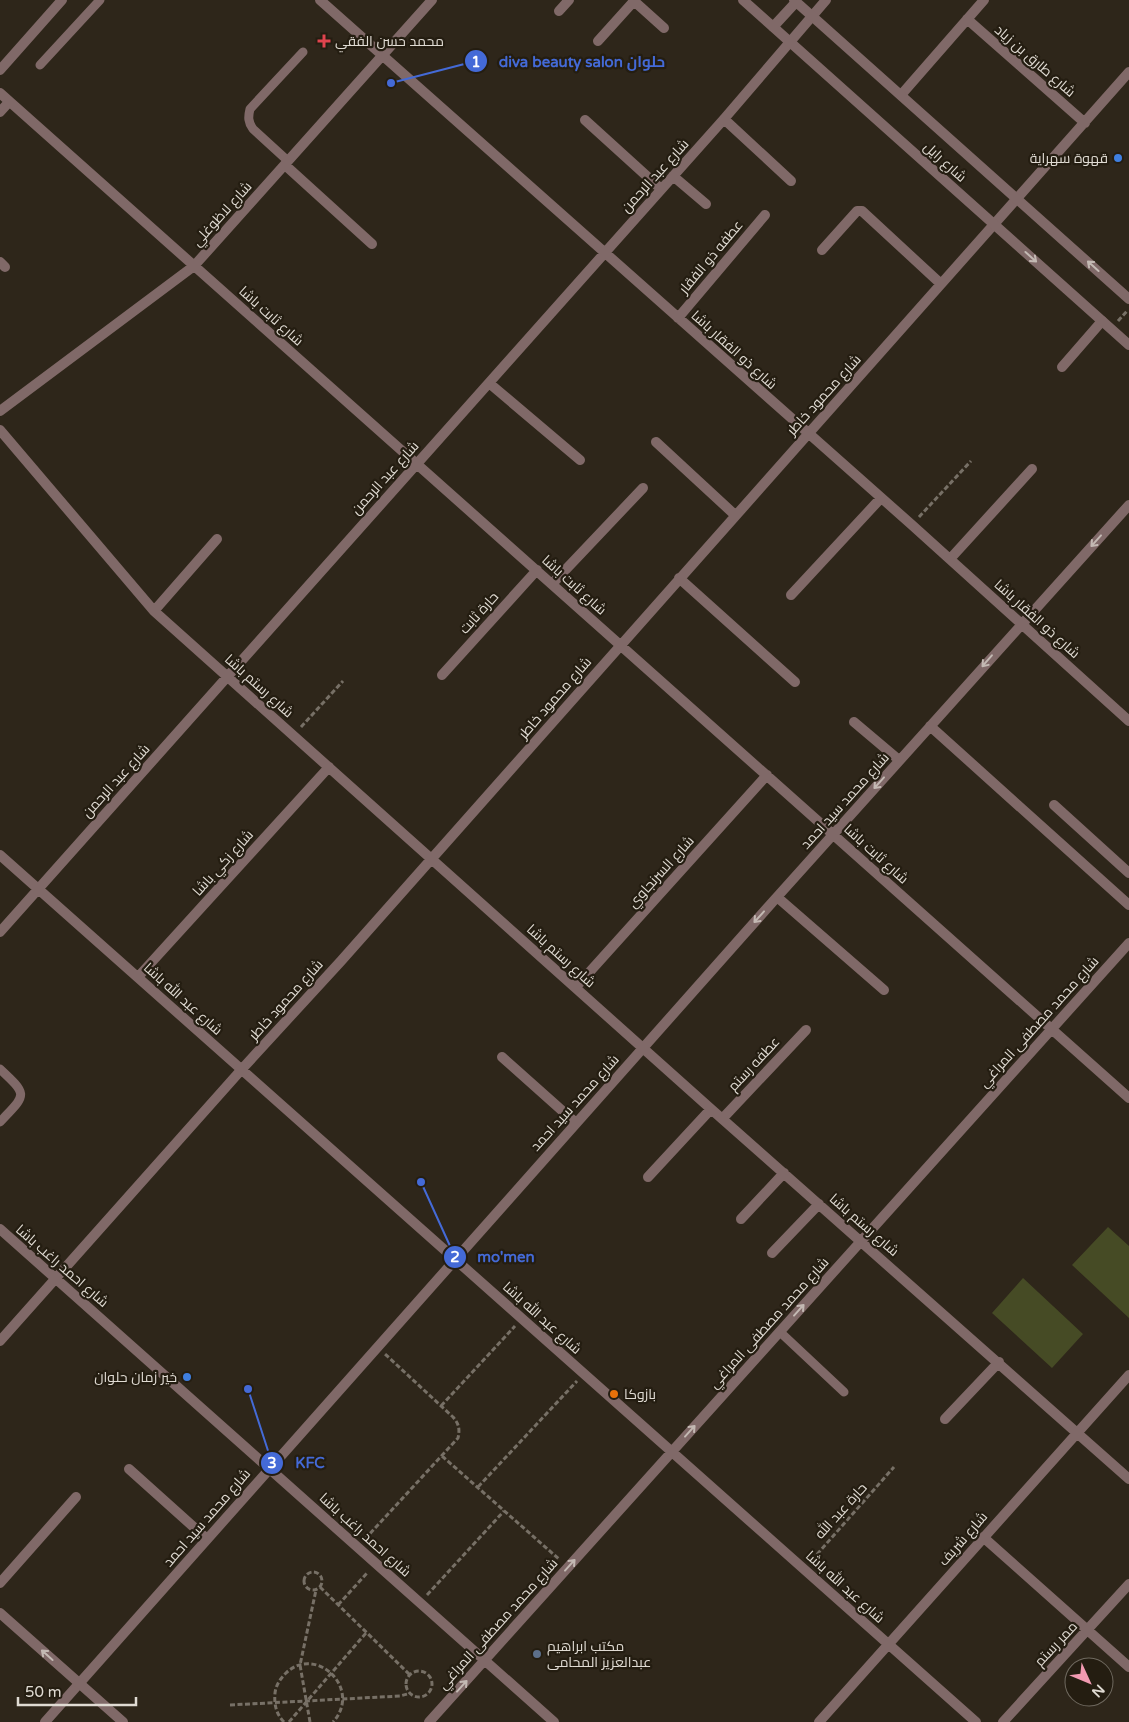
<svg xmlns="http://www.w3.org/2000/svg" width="1129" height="1722" font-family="'Varela Round',Cairo,sans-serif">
<rect width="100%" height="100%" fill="#2e261a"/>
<path fill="#464b25" d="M1108 1227 1129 1246V1318L1072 1265Z
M1023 1278 1083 1334 1052 1368 992 1313Z"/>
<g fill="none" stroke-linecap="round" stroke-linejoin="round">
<path stroke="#777066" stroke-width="3" stroke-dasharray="5 2.5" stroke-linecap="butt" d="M1118 321 1127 311
M919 517 971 461
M301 727 343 681
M441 1406 515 1326
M442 1456 560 1560
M478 1487 577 1381
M365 1539 458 1438C460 1429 459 1424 453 1417L385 1354
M812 1560 894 1467
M304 1581a9 9 0 1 1 18 0a9 9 0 1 1-18 0Z
M320 1587 410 1675
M427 1595 504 1511
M338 1605 368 1572
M406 1684a13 13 0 1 1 26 0a13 13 0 1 1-26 0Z
M230 1705 400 1696 411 1693
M284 1722C276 1714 274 1704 275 1693 276 1685 280 1679 286 1673 316 1644 363 1689 333 1722
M289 1722 366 1633
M310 1722 300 1665 316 1590"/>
<path stroke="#806968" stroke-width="9" d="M40 65 100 0
M288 161 253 129C248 122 248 117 250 109L303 52
M0 1069C29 1096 26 1094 0 1122
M780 1332 844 1392"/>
<path stroke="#806968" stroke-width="10" d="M320 0 912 525 1129 721
M634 1 664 28
M559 11 569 0
M967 19 1085 123
M598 41 635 0
M0 70 62 0
M0 93 1129 1098
M901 95 984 0
M0 112 9 102
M724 119 791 181
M585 120 661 189
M285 165 372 244
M673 176 706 204
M822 250 857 211H862L941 284
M0 262 5 267
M678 318 765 215
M1062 367 1102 321
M489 383 580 460
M0 411 194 266 432 0
M0 430 154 611 711 1109 1129 1479
M656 442 735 515
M950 559 1032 469
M679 578 795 682
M552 584 643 488
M791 595 881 498
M154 611 217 539
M442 675 537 570
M854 722 899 760
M930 726 1129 905
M1054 805 1129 873
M0 855 976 1722
M777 897 884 990
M0 932 724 119 826 0
M138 977 329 767
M576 987 767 775
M502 1057 576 1123
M723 1118 806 1030
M648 1177 711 1109
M741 1219 784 1173
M0 1229 554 1722
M772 1253 819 1204
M0 1341 242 1069 341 961 1129 72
M945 1419 999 1362
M129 1469 207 1539
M983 1537 1129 1667
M0 1583 76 1497
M45 1722 777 897 1129 505
M429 1722 1129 943
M819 1722 1129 1375
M1003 1722 1129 1584"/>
<path stroke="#806968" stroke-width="10" d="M743 0 1129 345
M794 0 1129 299
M773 27 796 2
M0 1613 123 1722"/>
</g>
<defs><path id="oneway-shaft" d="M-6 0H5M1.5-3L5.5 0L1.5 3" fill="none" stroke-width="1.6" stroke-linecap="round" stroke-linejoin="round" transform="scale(1.25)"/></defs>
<g stroke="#c3b9b3">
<use href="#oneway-shaft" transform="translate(1031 257) rotate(42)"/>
<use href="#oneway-shaft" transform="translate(1093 266) rotate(-138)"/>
<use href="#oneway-shaft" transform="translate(1096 541) rotate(132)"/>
<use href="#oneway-shaft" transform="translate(987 661) rotate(131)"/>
<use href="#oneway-shaft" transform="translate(879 783) rotate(132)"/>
<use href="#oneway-shaft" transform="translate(759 917) rotate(132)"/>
<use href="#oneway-shaft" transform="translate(799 1310) rotate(-48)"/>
<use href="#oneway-shaft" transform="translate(690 1431) rotate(-48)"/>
<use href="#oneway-shaft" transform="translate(570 1565) rotate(-48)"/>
<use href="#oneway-shaft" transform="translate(47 1655) rotate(-138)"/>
<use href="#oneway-shaft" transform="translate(462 1686) rotate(-48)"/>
</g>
<path fill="#e0444e" stroke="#241d11" stroke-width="2" d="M321.5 33.5h5v5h5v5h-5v5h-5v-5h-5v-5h5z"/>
<g fill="#3f7fe0" stroke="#241d11" stroke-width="2">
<circle cx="1118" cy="158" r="5"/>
<circle cx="187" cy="1377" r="5"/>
</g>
<circle fill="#e8710a" stroke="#241d11" stroke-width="2" cx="614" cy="1394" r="5"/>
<circle fill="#5c6f8a" stroke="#241d11" stroke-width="2" cx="537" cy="1654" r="5"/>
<g text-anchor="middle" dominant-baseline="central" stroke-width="4.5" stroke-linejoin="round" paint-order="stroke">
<g font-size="14" fill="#e0dbd3" stroke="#241d11" text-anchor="start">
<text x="335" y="41">محمد حسن الفقي</text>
<text x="1108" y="158" text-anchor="end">قهوة سهراية</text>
<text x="177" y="1377" text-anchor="end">خير زمان حلوان</text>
<text x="624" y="1394">بازوكا</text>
<text x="547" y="1646">مكتب ابراهيم<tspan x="547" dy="16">عبدالعزيز المحامى</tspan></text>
</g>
<g font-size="14" fill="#e0dbd3" stroke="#241d11">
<text transform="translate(1035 61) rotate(41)">شارع طارق بن زياد</text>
<text transform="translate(945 162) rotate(42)">شارع رايل</text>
<text transform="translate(655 176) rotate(-48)">شارع عبد الرحمن</text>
<text transform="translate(222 214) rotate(-48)">شارع لاظوغلي</text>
<text transform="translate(711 257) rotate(-50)">عطفه ذو الفقار</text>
<text transform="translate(271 316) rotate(42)">شارع ثابت باشا</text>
<text transform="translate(734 350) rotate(42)">شارع ذو الفقار باشا</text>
<text transform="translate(824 395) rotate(-48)">شارع محمود خاطر</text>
<text transform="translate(385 478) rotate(-48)">شارع عبد الرحمن</text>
<text transform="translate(574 585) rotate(42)">شارع ثابت باشا</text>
<text transform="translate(479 613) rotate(-48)">حارة ثابت</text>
<text transform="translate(1037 619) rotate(42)">شارع ذو الفقار باشا</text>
<text transform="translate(259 686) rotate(42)">شارع رستم باشا</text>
<text transform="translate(555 698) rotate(-49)">شارع محمود خاطر</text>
<text transform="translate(116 781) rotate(-48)">شارع عبد الرحمن</text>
<text transform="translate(845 801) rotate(-48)">شارع محمد سيد احمد</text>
<text transform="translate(876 854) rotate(42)">شارع ثابت باشا</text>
<text transform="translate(223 863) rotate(-48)">شارع زكي باشا</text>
<text transform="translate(661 872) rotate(-48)">شارع السرنجاوي</text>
<text transform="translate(561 956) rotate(42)">شارع رستم باشا</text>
<text transform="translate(183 999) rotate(42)">شارع عبد الله باشا</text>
<text transform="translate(286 1000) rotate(-48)">شارع محمود خاطر</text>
<text transform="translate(1039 1022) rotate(-48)">شارع محمد مصطفى المراغي</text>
<text transform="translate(754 1064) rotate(-47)">عطفه رستم</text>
<text transform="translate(575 1103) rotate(-48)">شارع محمد سيد احمد</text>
<text transform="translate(864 1225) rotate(41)">شارع رستم باشا</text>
<text transform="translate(62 1266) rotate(41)">شارع احمد راغب باشا</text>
<text transform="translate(542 1318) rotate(42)">شارع عبد الله باشا</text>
<text transform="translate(769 1323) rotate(-48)">شارع محمد مصطفى المراغي</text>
<text transform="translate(841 1511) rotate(-48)">حارة عبد الله</text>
<text transform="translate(207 1518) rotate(-49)">شارع محمد سيد احمد</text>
<text transform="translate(365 1535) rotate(42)">شارع احمد راغب باشا</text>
<text transform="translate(963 1539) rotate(-49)">شارع شريف</text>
<text transform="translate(845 1587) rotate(42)">شارع عبد الله باشا</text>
<text transform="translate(498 1624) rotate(-48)">شارع محمد مصطفى المراغي</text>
<text transform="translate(1056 1644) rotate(-47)">ممر رستم</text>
</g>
</g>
<path fill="none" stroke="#446ad7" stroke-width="2" d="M391 83L476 61M421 1182L455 1257M248 1389L272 1463"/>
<g fill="#446ad7" stroke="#241d11" stroke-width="2">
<circle cx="391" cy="83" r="5"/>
<circle cx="421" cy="1182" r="5"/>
<circle cx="248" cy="1389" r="5"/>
<circle cx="476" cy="61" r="12"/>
<circle cx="455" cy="1257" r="12"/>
<circle cx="272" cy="1463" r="12"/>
</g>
<g font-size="15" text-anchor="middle" font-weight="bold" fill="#fff">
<text x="476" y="67">1</text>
<text x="455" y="1262">2</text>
<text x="272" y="1468">3</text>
</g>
<g font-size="15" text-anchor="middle" font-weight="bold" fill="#446ad7" stroke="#241d11" stroke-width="4.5" stroke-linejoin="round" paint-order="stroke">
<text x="582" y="67">diva beauty salon حلوان</text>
<text x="506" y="1262">mo'men</text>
<text x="310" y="1468">KFC</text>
</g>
<g transform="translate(1089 1682) rotate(134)"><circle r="24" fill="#241d11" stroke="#6f695f"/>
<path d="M0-4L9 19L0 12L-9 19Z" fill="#f19ab1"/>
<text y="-8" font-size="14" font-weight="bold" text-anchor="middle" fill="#e0dbd3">N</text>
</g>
<path d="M18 1697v8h118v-8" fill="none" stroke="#e0dbd3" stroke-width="2.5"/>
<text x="25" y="1697" font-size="15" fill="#e0dbd3" stroke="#241d11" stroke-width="4" paint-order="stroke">50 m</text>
</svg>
